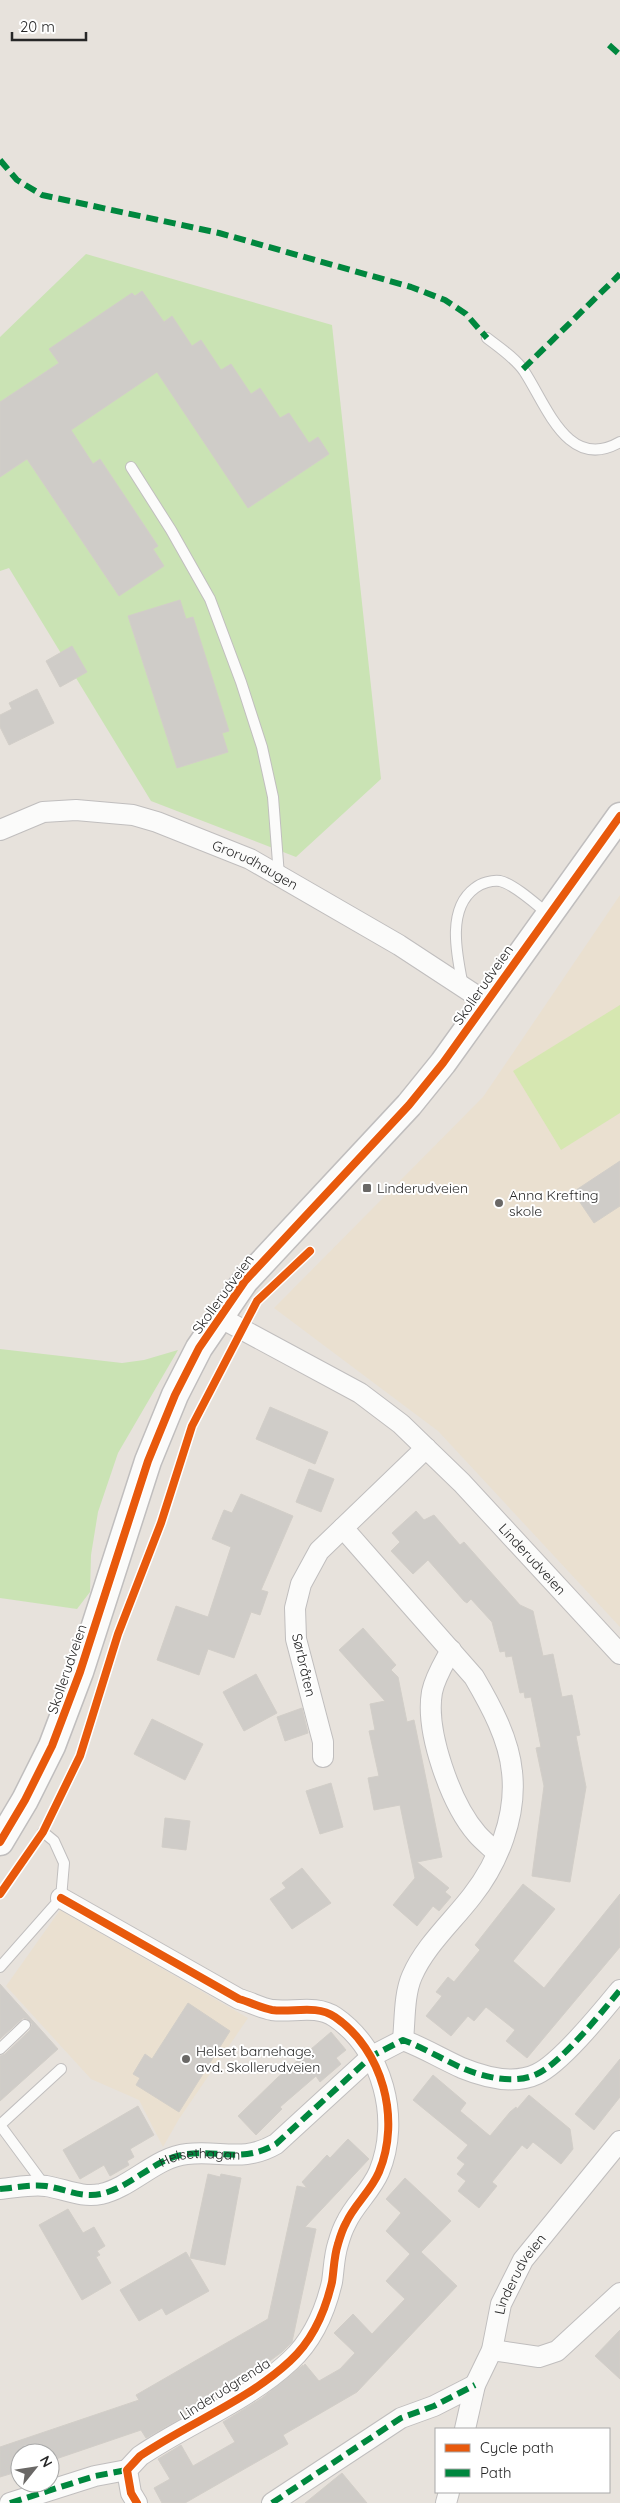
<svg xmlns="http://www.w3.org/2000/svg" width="620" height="2503" font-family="Quicksand,sans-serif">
<rect width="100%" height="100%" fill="#e7e2dc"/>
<path fill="#eae0d0" d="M620 895V1627L438 1431 274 1308 483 1097Z
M60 1910 248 2018 179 2119 163 2147 139 2100 91 2079 6 1986Z"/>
<path fill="#cae3b4" d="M86 254 332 325 381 779 296 857 151 801 9 568 0 571V337Z
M0 1349 122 1363 144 1360 178 1350 118 1453 98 1512 91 1555 90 1592 77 1609 0 1598Z"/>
<path fill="#d6e7b1" d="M620 1005V1113L561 1150 513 1071Z"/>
<path fill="#cfccc8" stroke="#d2cec8" d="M142 291 164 322 172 316 192 346 201 340 221 370 231 364 251 394 260 388 280 418 289 413 309 443 318 437 329 454 248 508 157 372 71 430 93 464 100 459 158 546 153 549 164 566 119 596 27 459 0 477V402L59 363 49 349 132 293 135 296Z
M180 600 186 619 193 617 229 731 222 733 228 752 177 768 128 616Z
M72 646 87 672 60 687 46 661Z
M37 689 54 723 9 745 0 727V715L12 709 9 703Z
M620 1161V1206L594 1223 573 1192Z
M270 1407 328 1432 315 1464 256 1439Z
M309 1469 334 1479 321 1512 296 1502Z
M241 1494 293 1516 261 1590 268 1592 260 1615 251 1612 234 1658 208 1649 199 1675 157 1660 176 1606 208 1617 231 1547 212 1539 224 1510 232 1513Z
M416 1511 424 1520 434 1515 460 1545 464 1542 520 1605 533 1611 543 1656 553 1654 562 1697 572 1695 580 1735 576 1736 586 1787 570 1882 532 1876 544 1786 536 1748 541 1747 531 1697 525 1698 524 1692 520 1693 512 1656 506 1657 505 1651 500 1652 492 1622 471 1599 467 1603 464 1601 428 1560 413 1574 391 1551 400 1542 392 1533Z
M363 1628 396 1665 391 1670 398 1677 407 1722 414 1720 442 1857 417 1862 449 1888 445 1892 451 1897 439 1911 433 1906 417 1926 393 1905 415 1878 400 1805 374 1810 368 1778 379 1776 369 1731 375 1730 370 1704 385 1701 339 1650Z
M256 1674 277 1713 244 1731 223 1692Z
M302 1708 308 1733 285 1741 277 1717Z
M152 1719 203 1744 185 1780 134 1754Z
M331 1783 343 1827 320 1834 306 1791Z
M165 1818 190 1821 186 1850 162 1847Z
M302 1868 331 1903 292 1929 270 1899 286 1888 282 1883Z
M523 1884 555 1909 513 1961 544 1988 620 1894V1947L527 2058 506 2041 515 2030 486 2007 474 2021 468 2016 451 2036 426 2016 442 1996 436 1992 448 1977 454 1982 480 1950 475 1945Z
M0 1984 58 2049 0 2101V2056L5 2054 30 2030 32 2024 27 2019 23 2018 0 2039Z
M188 2003 230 2031 179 2112 136 2085 140 2078 133 2074 145 2054 152 2059Z
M331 2032 346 2050 336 2058 341 2064 320 2082 316 2076 280 2107 282 2109 256 2135 238 2116 277 2078Z
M620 2059V2097L594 2130 575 2114Z
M433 2075 466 2103 460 2111 490 2136 510 2112 516 2107 517 2109 529 2095 570 2129 573 2149 561 2164 533 2142 527 2149 522 2145 492 2182 497 2186 479 2208 458 2191 466 2181 457 2174 465 2164 457 2158 468 2145 413 2100Z
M138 2106 154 2135 130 2149 134 2157 127 2161 129 2165 110 2176 104 2165 80 2179 63 2150Z
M348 2139 369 2159 305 2227 316 2229 292 2342 282 2352 230 2390 146 2438 141 2430 50 2461V2453H20V2471L0 2477V2447L139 2400 136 2395 268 2319 297 2186 307 2188 302 2182 327 2155 330 2158Z
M208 2174 220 2177 221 2174 241 2178 225 2265 190 2258Z
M405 2178 451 2221 421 2252 457 2286 357 2392 283 2435 288 2444 185 2503H162L154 2488 170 2479 158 2459 181 2445 193 2466 235 2442 223 2422 262 2398 303 2365V2367L305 2364 319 2381 340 2369 355 2353 334 2333 353 2314 372 2334 405 2299 386 2281 410 2254 386 2231 401 2213 386 2199Z
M68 2209 83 2233 94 2227 105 2246 97 2251 100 2255 96 2257 111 2283 82 2300 39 2225Z
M186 2252 209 2291 166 2315 162 2308 139 2321 120 2290Z
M620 2330V2379L595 2356Z
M342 2473 367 2503H305Z"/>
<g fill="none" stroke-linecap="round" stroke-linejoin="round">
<defs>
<path id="service" d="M487 338C500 348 515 358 524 371 547 406 568 472 620 442
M131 467 171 530 210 599 241 682 262 747 273 797 279 876
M463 986C457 956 446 909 475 888 481 883 492 880 500 881 514 884 537 905 548 914
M0 1967 61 1898 64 1863 54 1841 43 1832
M0 2049 25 2025
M45 2186 0 2125 61 2069"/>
<g id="minor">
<path id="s1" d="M0 830 43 812 76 810 133 815 157 822 250 859 399 945 486 1002"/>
<path id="s2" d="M219 1317 360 1393 401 1424 462 1483 620 1654"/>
<path d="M343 1528 474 1677C491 1706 509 1739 512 1772 517 1816 498 1863 472 1896 452 1922 425 1946 412 1976 404 1994 405 2020 403 2040"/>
<path d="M451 1650C444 1663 435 1677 432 1692 425 1732 451 1804 477 1834 483 1841 491 1847 497 1853"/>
<path d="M323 1757V1742L296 1639 295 1608 301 1584 319 1551 426 1448"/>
<path d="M61 1898 239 1999C250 2002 261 2008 272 2010 292 2013 316 2004 335 2017 383 2050 401 2119 379 2172 371 2191 354 2205 346 2223 342 2230 340 2237 338 2244 334 2256 334 2269 332 2282 325 2312 313 2340 290 2361 247 2401 189 2423 140 2456L127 2470 131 2493 137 2503"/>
<path id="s3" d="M0 2189C14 2188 31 2184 46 2186 65 2189 81 2198 101 2194 132 2187 156 2157 187 2154 221 2150 243 2163 276 2144L372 2056 403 2040C424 2048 442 2059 462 2068 484 2077 514 2085 537 2074 561 2063 602 2012 620 1990"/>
<path d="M492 2350 539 2357 557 2351 620 2293"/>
<path id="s4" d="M465 2429 475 2385 492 2350 501 2304 523 2260 620 2141"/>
<path d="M10 2503 95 2476 127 2470"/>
<path d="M272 2503 401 2418 434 2406 475 2385"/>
<path d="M446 2503 449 2492"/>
</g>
<path id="tertiary" d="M0 1842 25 1800 52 1746 80 1672 148 1461 175 1395 199 1348 245 1281 409 1105 443 1063 620 816"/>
</defs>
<use href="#service" stroke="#c0bebe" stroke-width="12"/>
<use href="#minor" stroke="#c0bebe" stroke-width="22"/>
<use href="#tertiary" stroke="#c0bebe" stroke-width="29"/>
<use href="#service" stroke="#fbfbfa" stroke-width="10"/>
<use href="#minor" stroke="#fbfbfa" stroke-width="20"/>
<use href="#tertiary" stroke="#fbfbfa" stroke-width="26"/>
<path stroke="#00873e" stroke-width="6" stroke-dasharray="12 6" stroke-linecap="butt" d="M609 45 620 55
M0 160 17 180 42 195 219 233 411 287 445 300 466 314 487 338
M523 369 620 274
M0 2189C14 2188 31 2184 46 2186 65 2189 81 2198 101 2194 132 2187 156 2157 187 2154 221 2150 243 2163 276 2144L372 2056 403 2040C424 2048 442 2059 462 2068 484 2077 514 2085 537 2074 561 2063 602 2012 620 1990
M10 2503 95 2476 127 2470
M272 2503 401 2418 434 2406 475 2385"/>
<defs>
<path id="cycleway" d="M0 1842 25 1800 52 1746 80 1672 148 1461 175 1395 199 1348 245 1281 409 1105 443 1063 620 816
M0 1894 43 1832 80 1756 118 1634 161 1523 192 1426 257 1301 310 1251
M61 1898 239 1999C250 2002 261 2008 272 2010 292 2013 316 2004 335 2017 383 2050 401 2119 379 2172 371 2191 354 2205 346 2223 342 2230 340 2237 338 2244 334 2256 334 2269 332 2282 325 2312 313 2340 290 2361 247 2401 189 2423 140 2456L127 2470 131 2493 137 2503"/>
</defs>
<use href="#cycleway" stroke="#fff" stroke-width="11"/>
<use href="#cycleway" stroke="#e8590c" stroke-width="8"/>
</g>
<g fill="#6a6866" stroke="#fff" stroke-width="2">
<rect x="362" y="1183" width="10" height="10" rx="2.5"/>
<circle cx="499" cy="1203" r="5"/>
<circle cx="186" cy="2059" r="5"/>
</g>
<g text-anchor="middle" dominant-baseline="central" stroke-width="4" stroke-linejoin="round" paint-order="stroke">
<g font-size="14" fill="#272727" stroke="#fff">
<text stroke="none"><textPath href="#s1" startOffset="269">Grorudhaugen</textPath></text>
<text transform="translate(483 985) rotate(-55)">Skollerudveien</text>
<text transform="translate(223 1294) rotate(-54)">Skollerudveien</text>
<text stroke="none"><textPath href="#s2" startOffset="400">Linderudveien</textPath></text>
<text transform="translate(304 1665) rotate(77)">Sørbråten</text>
<text transform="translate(67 1669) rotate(-71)">Skollerudveien</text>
<text stroke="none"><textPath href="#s3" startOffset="210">Helsethagan</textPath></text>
<text stroke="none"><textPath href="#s4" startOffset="166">Linderudveien</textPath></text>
<text transform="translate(225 2389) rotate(-32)">Linderudgrenda</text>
</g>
<g font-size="14" fill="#272727" stroke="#fff" text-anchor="start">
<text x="377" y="1188">Linderudveien</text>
<text x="509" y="1195">Anna Krefting<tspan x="509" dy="16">skole</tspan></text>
<text x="196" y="2051">Helset barnehage,<tspan x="196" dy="16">avd. Skollerudveien</tspan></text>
</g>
</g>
<rect x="435" y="2428" width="175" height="65" fill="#ffffff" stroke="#a9a9a9"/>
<rect x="445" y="2444" width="25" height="8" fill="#e8590c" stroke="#a9a9a9"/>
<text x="480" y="2453" font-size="15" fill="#272727">Cycle path</text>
<rect x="445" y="2469" width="25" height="8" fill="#00873e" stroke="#a9a9a9"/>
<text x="480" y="2478" font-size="15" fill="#272727">Path</text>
<g transform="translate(35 2468) rotate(60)"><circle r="24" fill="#ffffff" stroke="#a9a9a9"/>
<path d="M0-4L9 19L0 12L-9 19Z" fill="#6a6866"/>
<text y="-8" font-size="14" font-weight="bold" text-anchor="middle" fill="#272727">N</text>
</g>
<path d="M12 32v8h74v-8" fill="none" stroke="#272727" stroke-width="2.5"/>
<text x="20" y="32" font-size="15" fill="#272727" stroke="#ffffff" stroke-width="4" paint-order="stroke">20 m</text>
</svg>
